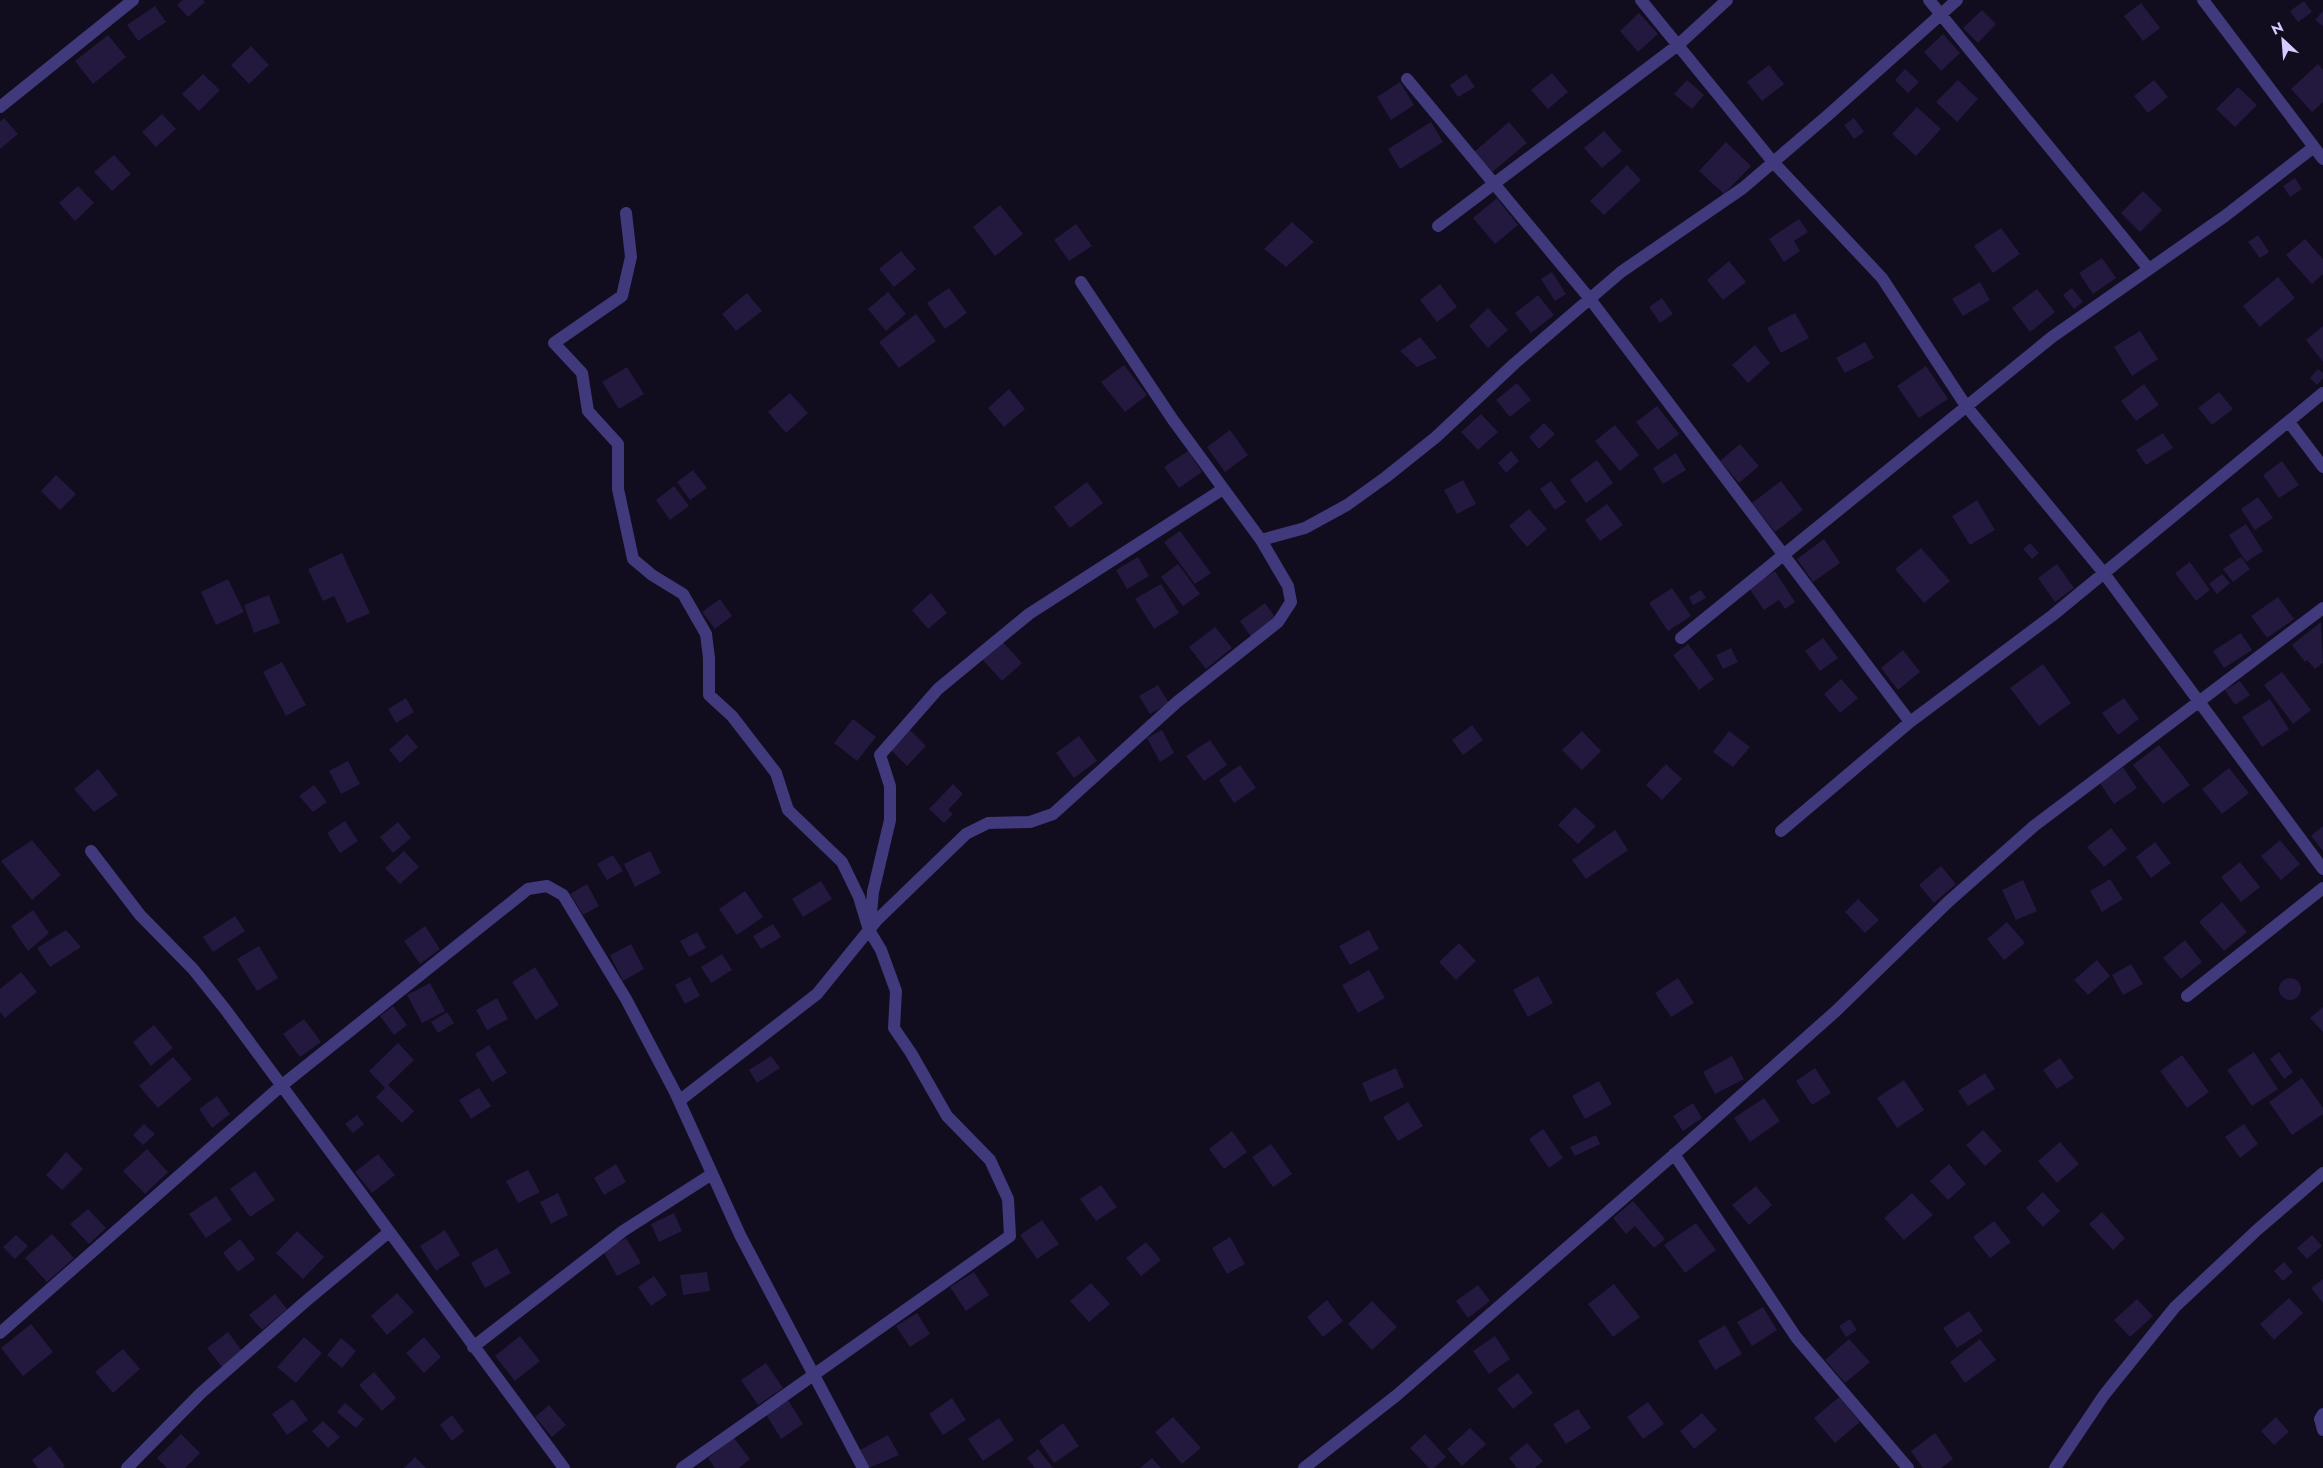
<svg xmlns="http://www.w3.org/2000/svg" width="2323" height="1468" font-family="Jost,sans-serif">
<rect width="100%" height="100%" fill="#110c1e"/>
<path fill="#23193e" d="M183 0H203L205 2 188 17 177 5Z
M2304 1 2312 12 2298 22 2290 11Z
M2141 3 2160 28 2143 41 2124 16Z
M155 6 166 22 138 41 127 25Z
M1982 10 1996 24 1978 43 1963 28Z
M2323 11V26L2315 20Z
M1639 13 1658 34 1638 52 1620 31Z
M1943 34 1960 53 1941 71 1924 52Z
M108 35 126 57 93 84 75 61Z
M251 46 269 65 249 84 231 65Z
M2318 64 2323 70V102L2312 112 2291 89Z
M1769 65 1784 84 1762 101 1747 82Z
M1905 69 1919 82 1908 93 1895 80Z
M1552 73 1568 92 1548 109 1531 90Z
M203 74 220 90 199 111 182 94Z
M1466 74 1475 87 1458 97 1450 85Z
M1687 80 1704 95 1692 109 1674 94Z
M1958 80 1978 99 1957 122 1936 102Z
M2154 80 2168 97 2148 113 2134 96Z
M1400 82 1414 105 1391 120 1377 97Z
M2238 87 2257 105 2235 127 2216 109Z
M1917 107 1941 129 1916 156 1892 134Z
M162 114 176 129 156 147 142 132Z
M4 118 18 134 0 149V122Z
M1854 118 1864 132 1854 139 1844 125Z
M1431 122 1443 142 1400 169 1388 149Z
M1509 122 1527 143 1491 173 1474 152Z
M1604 131 1622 151 1602 168 1584 148Z
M1726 142 1751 166 1724 194 1699 171Z
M114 155 131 174 112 191 94 172Z
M1627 165 1641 180 1604 215 1590 201Z
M2295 178 2302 189 2290 197 2283 186Z
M78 186 94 203 75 221 59 203Z
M2143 191 2162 210 2140 232 2121 213Z
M1497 198 1518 225 1495 244 1473 218Z
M1000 205 1023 234 995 256 973 227Z
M1799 219 1808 232 1794 241 1800 251 1784 262 1769 239Z
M1292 222 1314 242 1286 267 1264 249Z
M1076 224 1092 246 1069 261 1054 240Z
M2001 228 2020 254 1993 273 1974 246Z
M2258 235 2269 252 2260 258 2248 242Z
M2305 239 2323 259V274L2312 284 2286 255Z
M901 251 916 269 894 287 879 269Z
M2102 258 2116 278 2093 294 2079 273Z
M1729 261 1746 282 1723 300 1707 280Z
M1552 272 1566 294 1555 301 1541 279Z
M2278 277 2295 298 2260 327 2243 306Z
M1980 282 1990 300 1963 316 1952 299Z
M1440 284 1457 307 1437 322 1420 300Z
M949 288 967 313 945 329 927 303Z
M2072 288 2083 302 2074 309 2063 295Z
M2037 289 2055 312 2030 332 2012 308Z
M888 292 906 314 886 331 868 309Z
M747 293 762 311 736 331 722 314Z
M1538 295 1554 315 1531 333 1515 313Z
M1662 298 1673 314 1660 323 1649 307Z
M1488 308 1508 330 1488 348 1469 326Z
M1795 313 1809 338 1781 353 1767 328Z
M916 314 936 341 899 368 879 342Z
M2323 326V362L2306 340Z
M2140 331 2158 359 2132 376 2114 347Z
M1420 337 1437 358 1417 367 1400 351Z
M1865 342 1874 358 1845 373 1836 358Z
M1755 345 1770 363 1748 383 1732 365Z
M1124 365 1147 395 1125 412 1101 382Z
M1926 366 1948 399 1919 418 1897 386Z
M627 367 644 394 619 409 602 382Z
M2318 369 2323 373V378L2317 385 2310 378Z
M1517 383 1531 400 1510 417 1496 400Z
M2144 384 2159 405 2136 421 2121 401Z
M1009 389 1025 409 1004 427 988 408Z
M2219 392 2233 409 2212 425 2198 408Z
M790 393 808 413 786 433 768 412Z
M1657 406 1679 434 1658 450 1636 422Z
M1481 414 1498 432 1478 450 1461 432Z
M1544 423 1555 434 1539 449 1529 437Z
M1615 425 1639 455 1620 471 1595 441Z
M1230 430 1248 455 1225 472 1207 447Z
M2163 433 2173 448 2146 465 2136 450Z
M1740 444 1759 466 1739 483 1720 461Z
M1188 451 1202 472 1179 488 1164 467Z
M1511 451 1519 461 1506 473 1498 463Z
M1676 453 1686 470 1663 484 1653 468Z
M1597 460 1613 483 1586 503 1570 480Z
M2282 461 2299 485 2279 498 2263 475Z
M693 470 707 488 690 500 677 482Z
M56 475 76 494 60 510 41 491Z
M1463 480 1476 504 1457 514 1444 490Z
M1551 481 1566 502 1555 510 1540 489Z
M1781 481 1803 510 1775 532 1752 503Z
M1087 482 1103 503 1070 528 1054 507Z
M674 486 689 506 670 520 656 500Z
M2258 497 2273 518 2255 530 2241 509Z
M1977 500 1995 530 1970 545 1952 516Z
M1607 504 1623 525 1600 541 1585 520Z
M1529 509 1547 529 1527 547 1509 526Z
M2246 524 2263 551 2246 562 2229 535Z
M1180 531 1211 573 1195 584 1164 542Z
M1824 539 1840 563 1813 582 1797 559Z
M2030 543 2039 553 2032 559 2023 549Z
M1921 548 1950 581 1924 603 1895 569Z
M342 553 370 613 347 623 334 596 323 601 308 569Z
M1138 557 1149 576 1127 589 1116 570Z
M2241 557 2250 569 2233 582 2223 569Z
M2190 562 2210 590 2196 601 2175 573Z
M1178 564 1200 594 1183 606 1161 577Z
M2057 564 2074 588 2055 602 2038 578Z
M1775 571 1795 602 1785 609 1779 600 1764 610 1749 588Z
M2222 574 2230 583 2217 594 2209 584Z
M228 579 244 612 216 625 201 592Z
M1161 584 1179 613 1154 629 1135 599Z
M1672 588 1691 616 1668 631 1649 603Z
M1701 590 1706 598 1693 605 1689 597Z
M931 593 947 613 928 629 912 610Z
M269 595 280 623 254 633 244 605Z
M2278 597 2294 619 2267 638 2251 616Z
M720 599 732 616 715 629 702 612Z
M1265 603 1277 620 1252 638 1240 621Z
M2321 622 2323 663 2315 669 2307 660 2305 662 2292 645Z
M1215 627 1232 648 1206 669 1189 647Z
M2241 633 2252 650 2224 668 2213 651Z
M1823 638 1838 658 1820 671 1805 651Z
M1001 640 1022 663 1002 681 981 658Z
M1688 644 1714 679 1699 690 1673 655Z
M1731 648 1738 662 1723 669 1716 655Z
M1903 650 1920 672 1898 690 1881 668Z
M282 662 306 705 286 716 263 672Z
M2043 664 2071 703 2039 726 2010 688Z
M2282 672 2311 710 2293 724 2264 685Z
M1841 679 1858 698 1840 713 1824 694Z
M2240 681 2250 695 2235 705 2225 690Z
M1158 685 1169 703 1150 714 1139 696Z
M406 698 414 712 396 723 388 709Z
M2124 698 2139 719 2118 735 2102 713Z
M2270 699 2289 729 2262 747 2242 717Z
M853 719 876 737 857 761 834 743Z
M1472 725 1483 740 1463 755 1452 740Z
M909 729 926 746 907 766 890 749Z
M1162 730 1174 753 1160 762 1147 738Z
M1582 731 1601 751 1582 770 1562 750Z
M1729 731 1750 747 1733 767 1713 752Z
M407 734 418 747 400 763 389 750Z
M1079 736 1097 761 1074 778 1056 753Z
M1210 740 1227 765 1204 781 1186 756Z
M2159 745 2190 785 2163 804 2133 765Z
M348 761 360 784 341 794 329 771Z
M1666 764 1682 779 1662 800 1646 785Z
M1240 765 1256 788 1234 803 1219 780Z
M2123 767 2137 788 2114 804 2100 783Z
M2229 768 2249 793 2222 814 2202 789Z
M98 769 118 795 94 812 74 789Z
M953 784 963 794 948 810 953 814 944 823 929 809Z
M314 785 327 802 313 812 299 796Z
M1575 807 1596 826 1578 844 1558 825Z
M345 821 358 841 340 853 327 833Z
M398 822 411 838 393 853 380 837Z
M2323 826V851L2311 836Z
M2111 828 2127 849 2104 867 2087 847Z
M1615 830 1628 850 1586 879 1572 860Z
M32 840 61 875 32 900 1 861Z
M2280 840 2300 864 2281 880 2261 856Z
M2155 842 2171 863 2151 878 2136 857Z
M404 851 419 867 400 884 385 868Z
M650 851 661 873 635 887 624 864Z
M613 855 623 871 607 880 597 864Z
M2240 862 2260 887 2241 902 2221 877Z
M1941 866 1956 884 1934 903 1919 885Z
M2110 879 2123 899 2102 912 2090 891Z
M2023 880 2037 911 2016 920 2002 890Z
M821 881 832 899 803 917 792 899Z
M587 884 599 906 583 915 570 894Z
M745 891 763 917 737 935 719 909Z
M1858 899 1879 920 1865 933 1845 912Z
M2222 902 2247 932 2224 951 2199 922Z
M33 910 49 933 28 951 11 926Z
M235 916 245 931 213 952 203 937Z
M2007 922 2025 943 2004 960 1987 939Z
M773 924 781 937 761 949 753 936Z
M425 926 440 949 420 964 404 941Z
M66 930 81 947 50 967 37 948Z
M1369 930 1379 949 1350 965 1339 946Z
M697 932 706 948 689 957 680 941Z
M2185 940 2202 962 2181 979 2163 958Z
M1459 943 1476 961 1456 980 1439 962Z
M631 944 644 969 623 981 610 955Z
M259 946 278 978 257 991 237 959Z
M722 954 732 970 711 983 701 967Z
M2097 960 2110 976 2088 995 2074 980Z
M2131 964 2143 984 2123 995 2112 975Z
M535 967 559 1005 536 1020 512 982Z
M1369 970 1385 998 1358 1013 1342 985Z
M21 972 37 992 5 1018 0 1012V989Z
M1538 976 1553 1003 1528 1017 1513 990Z
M690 977 700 996 685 1004 675 985Z
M2279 989a11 11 0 1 1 22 0a11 11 0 1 1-22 0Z
M1678 978 1694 1003 1671 1017 1655 993Z
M430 983 445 1011 422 1023 407 995Z
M497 998 508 1019 487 1030 476 1010Z
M393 1006 407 1025 394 1035 380 1016Z
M2323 1007V1032L2310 1018Z
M447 1012 454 1023 438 1033 431 1022Z
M304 1019 321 1042 300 1057 283 1034Z
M154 1025 173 1048 151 1066 133 1042Z
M398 1043 414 1060 388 1085 414 1111 402 1123 376 1097 385 1088 369 1071Z
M489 1045 507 1073 492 1082 475 1054Z
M2254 1052 2278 1089 2252 1106 2227 1070Z
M2279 1052 2293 1072 2284 1079 2270 1059Z
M2182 1055 2209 1092 2187 1108 2160 1071Z
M771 1056 780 1068 757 1083 749 1070Z
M1732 1056 1744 1079 1715 1094 1703 1072Z
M173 1057 192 1079 158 1108 139 1086Z
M2060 1058 2074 1078 2057 1089 2043 1070Z
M1396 1068 1404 1087 1370 1102 1362 1083Z
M1815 1068 1831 1093 1812 1105 1796 1081Z
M1985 1073 1995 1089 1968 1106 1958 1091Z
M2302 1078 2323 1108V1114L2292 1135 2269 1102Z
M1904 1080 1924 1110 1897 1128 1877 1098Z
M1599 1081 1612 1104 1585 1119 1572 1096Z
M479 1088 491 1106 471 1119 459 1100Z
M217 1096 230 1114 212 1128 199 1109Z
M1764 1098 1780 1121 1750 1142 1734 1118Z
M1408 1102 1423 1126 1398 1141 1383 1117Z
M1693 1103 1702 1118 1683 1131 1673 1116Z
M357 1115 364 1124 353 1133 345 1124Z
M144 1124 155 1134 143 1145 133 1135Z
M2244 1124 2258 1144 2240 1158 2225 1137Z
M1543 1129 1563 1158 1549 1168 1529 1139Z
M1983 1130 2002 1151 1985 1166 1966 1145Z
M1232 1131 1247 1152 1224 1169 1209 1149Z
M1596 1135 1600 1144 1575 1156 1570 1147Z
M2060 1142 2079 1164 2057 1183 2038 1161Z
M1271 1144 1292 1174 1273 1187 1252 1157Z
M147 1149 168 1172 145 1194 123 1171Z
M66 1152 83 1169 62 1190 46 1175Z
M378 1154 395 1175 372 1193 355 1172Z
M616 1164 626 1182 604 1195 594 1178Z
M1949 1164 1966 1184 1948 1200 1930 1181Z
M528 1170 540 1192 518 1203 506 1181Z
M255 1171 275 1200 250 1217 230 1189Z
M1101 1185 1117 1207 1096 1221 1080 1199Z
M1756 1186 1772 1205 1749 1225 1732 1205Z
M2043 1192 2060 1211 2043 1227 2026 1208Z
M558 1193 568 1215 551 1224 540 1202Z
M1912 1193 1933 1215 1904 1240 1884 1218Z
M216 1196 232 1220 206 1238 189 1214Z
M1633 1201 1665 1239 1654 1248 1635 1226 1626 1234 1613 1218Z
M88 1209 106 1228 89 1244 70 1224Z
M2102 1212 2125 1238 2113 1250 2089 1224Z
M674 1213 682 1231 659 1242 651 1224Z
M1042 1220 1059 1244 1037 1259 1020 1235Z
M1994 1221 2011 1242 1990 1258 1973 1237Z
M1696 1223 1716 1250 1685 1273 1664 1245Z
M445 1230 460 1255 436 1271 420 1246Z
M297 1231 324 1257 303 1279 276 1253Z
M52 1234 74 1258 47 1282 25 1258Z
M16 1235 28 1246 15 1259 3 1247Z
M2312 1235 2322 1246 2307 1259 2297 1248Z
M1230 1237 1245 1264 1227 1274 1212 1248Z
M626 1238 641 1263 617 1276 603 1251Z
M240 1239 255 1259 238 1272 223 1253Z
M1146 1242 1161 1260 1141 1276 1126 1258Z
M497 1248 511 1273 485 1288 471 1263Z
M2284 1262 2293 1272 2283 1281 2274 1271Z
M707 1272 710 1291 683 1295 680 1275Z
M974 1272 989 1295 966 1311 950 1287Z
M654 1276 667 1295 651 1306 638 1287Z
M2323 1279V1303L2311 1288Z
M1091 1283 1110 1304 1089 1322 1070 1301Z
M1614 1284 1640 1317 1613 1337 1588 1304Z
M1478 1285 1490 1301 1468 1318 1456 1301Z
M397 1293 414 1312 387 1335 371 1316Z
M275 1294 287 1309 262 1330 249 1315Z
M2289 1298 2303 1313 2274 1340 2260 1324Z
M2137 1299 2153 1316 2130 1337 2114 1320Z
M1327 1300 1343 1321 1323 1337 1307 1317Z
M1372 1301 1397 1327 1372 1350 1348 1324Z
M1763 1307 1777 1330 1752 1346 1737 1322Z
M1969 1311 1983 1331 1957 1348 1943 1328Z
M917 1313 930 1334 910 1347 896 1326Z
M1850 1319 1857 1330 1846 1337 1839 1326Z
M31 1324 53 1352 23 1376 1 1348Z
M1725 1325 1742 1354 1715 1370 1698 1341Z
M228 1332 242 1351 222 1367 207 1348Z
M520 1336 540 1361 515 1381 495 1356Z
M1495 1336 1510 1359 1489 1374 1473 1351Z
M304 1337 322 1353 296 1383 277 1367Z
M424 1337 441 1357 424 1373 406 1353Z
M341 1338 356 1351 342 1368 327 1355Z
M1849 1339 1870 1362 1845 1383 1825 1360Z
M1980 1339 1996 1360 1965 1383 1950 1362Z
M123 1349 140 1369 113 1393 95 1372Z
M766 1363 783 1388 758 1405 741 1380Z
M374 1372 396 1398 382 1411 359 1385Z
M1518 1373 1533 1393 1513 1409 1497 1389Z
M1839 1397 1860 1422 1835 1443 1814 1418Z
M952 1398 966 1420 943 1435 929 1414Z
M293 1399 308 1420 287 1435 272 1414Z
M788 1400 803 1424 781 1439 766 1414Z
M1648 1402 1664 1424 1643 1439 1627 1417Z
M345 1403 364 1419 356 1428 337 1412Z
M549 1405 566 1425 552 1437 535 1417Z
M1578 1409 1591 1428 1566 1444 1553 1424Z
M1702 1413 1717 1430 1694 1449 1680 1431Z
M452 1415 464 1431 452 1441 440 1425Z
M1173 1417 1201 1448 1182 1464 1155 1432Z
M2276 1417 2289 1432 2274 1445 2261 1431Z
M999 1418 1014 1440 983 1461 968 1439Z
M323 1421 340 1437 328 1448 312 1431Z
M1063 1423 1079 1446 1054 1463 1039 1441Z
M1470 1428 1486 1444 1462 1466 1447 1449Z
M1935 1433 1953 1459 1941 1468H1923L1911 1451Z
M181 1434 200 1453 185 1468H167L157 1458Z
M1425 1434 1446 1457 1434 1468H1429L1410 1448Z
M888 1435 899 1455 869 1468 860 1450Z
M734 1438 750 1459 739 1468H715L708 1458Z
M1527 1443 1543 1461 1535 1468H1517L1509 1458Z
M50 1446 65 1466 63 1468H38L32 1460Z
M1038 1449 1053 1468H1035L1027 1458Z
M415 1457 426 1468H404Z
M1152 1458 1161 1468H1140Z"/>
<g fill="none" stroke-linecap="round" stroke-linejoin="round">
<path stroke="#40397c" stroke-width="12" d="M1641 0 1773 162 1882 278 1966 406 2103 572 2323 869
M1929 0 2148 268
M2203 0 2323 159
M1407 79 1590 299 1910 722
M0 107 133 0
M626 213 631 257 622 296 554 343 582 373 588 411 618 444V489L633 559 652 575 683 594 706 634 709 658V695L732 716 776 773 788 810 842 862 859 897 869 930 881 950 896 991 894 1028 911 1053 947 1116 990 1160 1008 1199 1010 1236 682 1468
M1438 226 1678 45 1727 0
M2289 422 2323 467
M1261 540 1305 528 1347 505 1386 477 1436 437 1514 364 1621 272 1743 188 1827 116 1957 0
M1681 638 2052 337 2225 216 2314 147
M1781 831 1910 722 2053 615 2323 393
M91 851 140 915 193 969 225 1009 564 1468
M870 925 873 892 890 820V786L880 755 938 689 1029 614 1223 489
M2187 996 2323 888
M679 1101 817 994 877 920 966 834 988 823 1030 822 1053 814 1177 702 1278 622 1291 602 1288 586 1261 540 1173 420 1081 282
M1674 1154 1796 1337 1908 1468
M0 1333 281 1086 528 889 547 886 563 895 626 999 675 1092 740 1235 863 1468
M473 1347 623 1231 712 1174
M2323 1414 2320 1419 2323 1430
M127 1468 201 1393 306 1301 389 1232
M1304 1468 1397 1395 1685 1145 1836 1011 1948 902 2034 826 2323 608
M2055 1468 2104 1395 2175 1307 2257 1230 2323 1173"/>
</g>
<g transform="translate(2283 40) rotate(334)" stroke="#110c1e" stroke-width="4" paint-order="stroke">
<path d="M0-4L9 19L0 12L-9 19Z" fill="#d4cbfe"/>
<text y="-8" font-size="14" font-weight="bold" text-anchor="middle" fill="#d4cbfe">N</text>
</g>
</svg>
